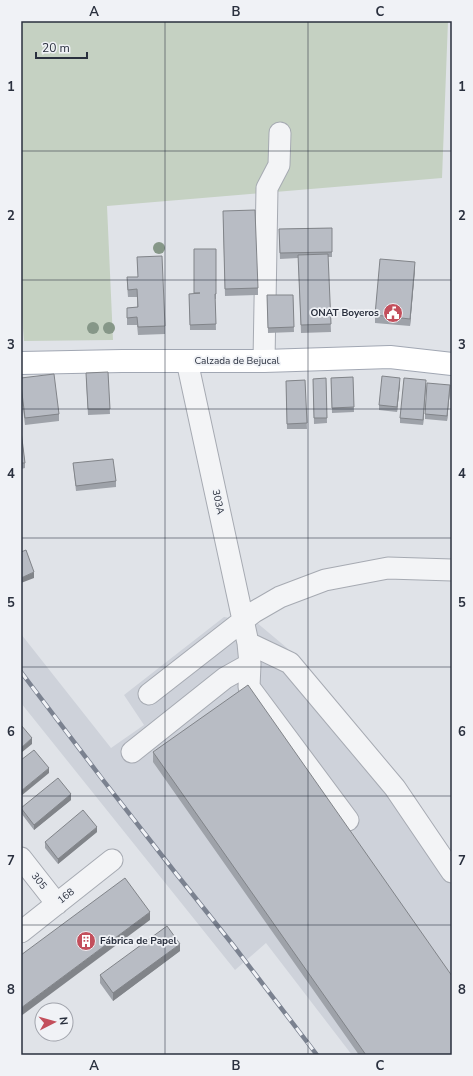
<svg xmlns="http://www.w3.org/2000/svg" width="473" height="1076" font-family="'Nunito Sans',sans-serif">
<rect width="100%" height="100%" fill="#e0e3e8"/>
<path fill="#ced2da" d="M224 617 256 622 287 648 398 783 452 853V1055H352L266 943 235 970 21 703V634L111 748 144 725 124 695Z"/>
<path fill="#c5d1c2" d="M21 21H448L442 178 107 206 113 340 24 341 21 303Z"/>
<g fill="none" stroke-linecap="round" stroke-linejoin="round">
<defs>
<path id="minor" d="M187 361 248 643 250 664 249 687 348 820
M264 361 267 188 279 165 280 133
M248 643 290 663 395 788 452 872
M149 694 254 612 280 597 325 580 388 568 452 570
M132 752 225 678 250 664
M21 858 57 904
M21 932 112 860"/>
<path id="major" d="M21 363 122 361H264L390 357 452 364"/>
</defs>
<use href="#minor" stroke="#a6aab2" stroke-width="23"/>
<use href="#major" stroke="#a1a7b3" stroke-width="24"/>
<use href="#minor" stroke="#f3f4f6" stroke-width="21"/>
<use href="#major" stroke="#fff" stroke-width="22"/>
<defs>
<path id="rail" d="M21 672 103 780 174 871 233 945 317 1055"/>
</defs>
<use href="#rail" stroke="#7b8290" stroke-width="4.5"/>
<use href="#rail" stroke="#f0f2f6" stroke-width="3" stroke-dasharray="9" stroke-linecap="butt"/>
</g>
<g fill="#869788">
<circle cx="159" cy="248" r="6"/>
<circle cx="93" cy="328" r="6"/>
<circle cx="109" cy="328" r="6"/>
</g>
<path fill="#9ea2a9" d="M223 219 258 288V295L225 296Z
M332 228V257H328L331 332 301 333 298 258 280 259 279 229Z
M216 249V299H215L216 330H190L189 294H194Z
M137 257 165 326V334L138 335 137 325H127V308L137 307V297H128L127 285V277H138Z
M415 269 410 326 375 323V315Z
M267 295H293L294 332 268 333Z
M108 372 110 414 88 415 86 378Z
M353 377 354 412 332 413 331 378Z
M21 378 59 414V421L25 425 21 393Z
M326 378 327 423 314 424 313 379Z
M305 380 307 429H287L286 381Z
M400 383 397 412 379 410V405Z
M426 385 423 425 400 423V418Z
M450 390 447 421 425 419V414Z
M21 431 25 463V468L21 469Z
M73 463 116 481V487L76 491Z
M153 752 452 1055H359L153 762Z
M71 800 34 830 21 813V808Z
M97 832 58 864 45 848V842Z
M180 951 113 1001 100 983V975Z"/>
<path fill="#818489" d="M415 262V269L410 326V319Z
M400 378V383L397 412V407Z
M426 380V385L423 425V420Z
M450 385V390L447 421V416Z
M34 572V578L21 583V578Z
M32 738V744L21 753V748Z
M49 768V773L21 796V791Z
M71 794V800L34 830V825Z
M97 827V832L58 864V859Z
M150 912V920L21 1016V1008Z
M180 944V951L113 1001V993Z"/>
<path fill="#b8bcc4" stroke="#818489" d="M255 210 258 288 225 289 223 211Z
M332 228V252L280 253 279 229Z
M194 249H216V294H215L216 324 190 325 189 294 200 293H194Z
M328 254 331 324 301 325 298 255Z
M162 256 165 326 138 327 137 317 127 318V308L138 307 137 289 128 290 127 277H138L137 257Z
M380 259 415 262 410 319 375 315Z
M267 295H293L294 327 268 328Z
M108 372 110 409H88L86 373Z
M54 374 59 414 25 418 21 385V378Z
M382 376 400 378 397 407 379 405Z
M353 377 354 407 332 408 331 378Z
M326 378 327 418H314L313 379Z
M404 378 426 380 423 420 400 418Z
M305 380 307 423 287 424 286 381Z
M427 383 450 385 447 416 425 414Z
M21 431 25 463H21Z
M113 459 116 481 76 486 73 463Z
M26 550 34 572 21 578V552Z
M248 685 452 976V1055H366L153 752Z
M21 725 32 738 21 748Z
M34 750 49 768 21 791V760Z
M58 778 71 794 34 825 21 808Z
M83 810 97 827 58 859 45 842Z
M125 878 150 912 21 1008V955Z
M167 926 180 944 113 993 100 975Z"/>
<path fill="none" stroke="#2a303e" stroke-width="1" stroke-opacity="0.55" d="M165 21V1055M308 21V1055M21 151H452M21 280H452M21 409H452M21 538H452M21 667H452M21 796H452M21 925H452"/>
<defs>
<symbol id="civic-disc" viewBox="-11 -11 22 22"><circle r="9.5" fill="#c34f5c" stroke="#f0f2f6"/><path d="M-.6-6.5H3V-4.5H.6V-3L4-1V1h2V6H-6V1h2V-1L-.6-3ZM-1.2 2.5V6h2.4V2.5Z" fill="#fff"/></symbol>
<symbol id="building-disc" viewBox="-11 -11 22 22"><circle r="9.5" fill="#c34f5c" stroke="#f0f2f6"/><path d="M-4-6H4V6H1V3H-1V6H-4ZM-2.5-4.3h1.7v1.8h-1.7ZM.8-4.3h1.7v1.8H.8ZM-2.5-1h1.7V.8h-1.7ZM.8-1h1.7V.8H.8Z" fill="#fff"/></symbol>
</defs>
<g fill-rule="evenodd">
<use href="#civic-disc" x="382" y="302" width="22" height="22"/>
<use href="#building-disc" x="75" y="930" width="22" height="22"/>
</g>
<g text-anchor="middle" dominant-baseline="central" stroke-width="3.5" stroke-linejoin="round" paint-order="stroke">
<g font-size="10" font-weight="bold" fill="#2a303e" stroke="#f0f2f6" text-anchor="end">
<text x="379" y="313">ONAT Boyeros</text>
<text x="100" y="941" text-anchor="start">Fábrica de Papel</text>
</g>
<g font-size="10" fill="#2a303e" stroke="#f0f2f6">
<text x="237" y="361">Calzada de Bejucal</text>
<text transform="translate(218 502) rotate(78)">303A</text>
<text transform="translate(39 881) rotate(52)">305</text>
<text transform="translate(66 896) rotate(-39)">168</text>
</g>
</g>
<rect width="473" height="1076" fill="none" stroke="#f0f2f6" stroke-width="44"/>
<g transform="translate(54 1022) rotate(84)"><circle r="19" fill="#f0f2f6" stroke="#a1a4ac"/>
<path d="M0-3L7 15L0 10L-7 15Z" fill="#c34f5c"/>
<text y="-6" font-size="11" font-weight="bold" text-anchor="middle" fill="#2a303e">N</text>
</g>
<path d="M36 52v6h51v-6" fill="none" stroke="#2a303e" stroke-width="2"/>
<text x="42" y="52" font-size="12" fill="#2a303e" stroke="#f0f2f6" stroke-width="3" paint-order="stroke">20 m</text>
<rect x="22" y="22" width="429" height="1032" fill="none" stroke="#2a303e" stroke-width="1.5"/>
<g font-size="13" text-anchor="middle" font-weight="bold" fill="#2a303e">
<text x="94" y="16">A</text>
<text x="236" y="16">B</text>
<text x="380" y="16">C</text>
<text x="11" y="91">1</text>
<text x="462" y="91">1</text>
<text x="11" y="220">2</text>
<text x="462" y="220">2</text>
<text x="11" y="349">3</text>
<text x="462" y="349">3</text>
<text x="11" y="478">4</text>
<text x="462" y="478">4</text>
<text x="11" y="607">5</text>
<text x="462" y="607">5</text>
<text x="11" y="736">6</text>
<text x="462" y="736">6</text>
<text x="11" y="865">7</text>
<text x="462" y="865">7</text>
<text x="11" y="994">8</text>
<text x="462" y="994">8</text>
<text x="94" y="1070">A</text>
<text x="236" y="1070">B</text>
<text x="380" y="1070">C</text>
</g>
</svg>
